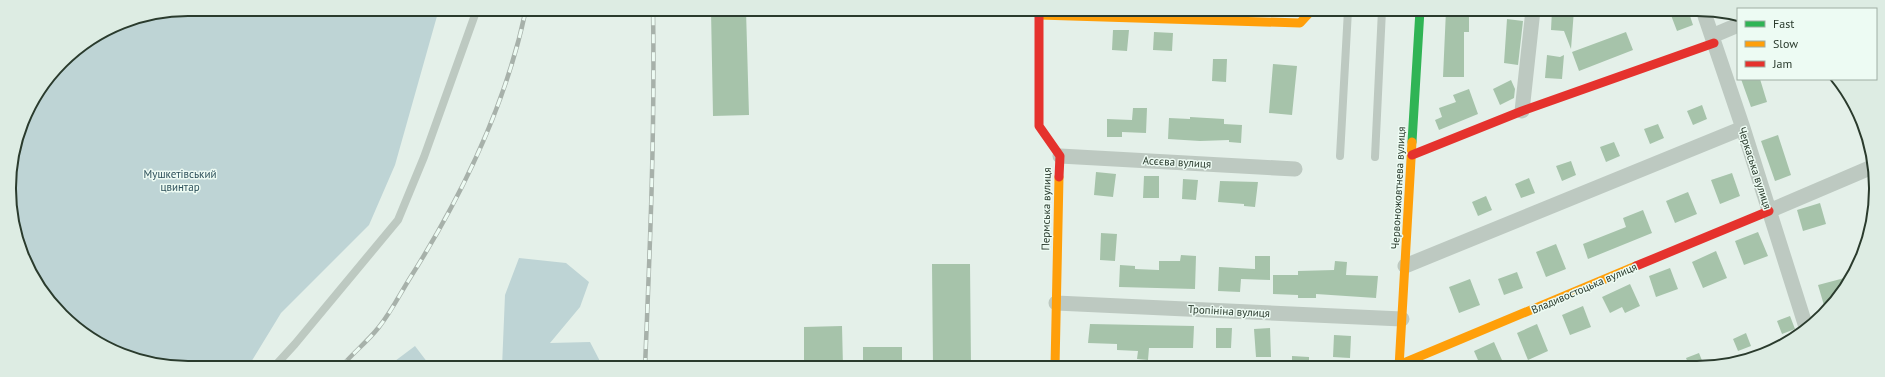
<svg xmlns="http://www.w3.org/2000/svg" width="1885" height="377" font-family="'PT Sans',sans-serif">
<rect width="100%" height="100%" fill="#e4f0e9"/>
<path fill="#bed4d5" d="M189 9H439L395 165 369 225 281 313 248 367 165 366 109 349 53 307 18 246 9 177 23 120 62 61 120 23Z
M519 258 566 263 589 282 580 307 550 343 590 342 603 367H502L505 295Z
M415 346 431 367H387Z"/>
<path fill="#a6c3aa" d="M711 10H746L749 115 713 116Z
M1446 10H1467V17H1469V32H1464V77H1443Z
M1552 10H1574L1571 49 1564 31 1551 30Z
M1669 10H1688L1693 25 1677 31Z
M1507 19 1523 21 1518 65 1504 63Z
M1113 30H1129L1127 51 1112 50Z
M1154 32 1173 33 1172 51 1153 50Z
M1626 32 1633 50 1579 71 1572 52Z
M1547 55 1560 57 1564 55 1562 79 1545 78Z
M1213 59H1227L1226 82 1212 81Z
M1273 64 1297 66 1292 115 1269 113Z
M1741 79H1760L1767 102 1751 107Z
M1511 80 1515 89 1514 98 1500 105 1493 89Z
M1469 89 1478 114 1439 130 1435 120 1442 117 1439 108 1456 102 1453 95Z
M1702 105 1707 119 1693 125 1687 111Z
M1133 108H1147L1146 133 1122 132V137H1107V119L1132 120Z
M1190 117 1224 119V124L1242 125 1241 143 1229 142V140L1200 141 1168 139 1169 118 1190 119Z
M1658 124 1664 138 1650 144 1644 129Z
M1778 135 1791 175 1775 181 1761 141Z
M1614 142 1620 156 1606 162 1600 147Z
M1571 161 1576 175 1562 181 1556 166Z
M1096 172 1116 174 1113 197 1094 195Z
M1732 173 1740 196 1720 204 1711 180Z
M1144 176H1159V198H1143Z
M1529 178 1535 193 1521 198 1515 184Z
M1183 179 1198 180 1196 200 1182 199Z
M1220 181 1258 182 1255 207 1244 206V204L1218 202Z
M1688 192 1697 214 1675 223 1666 201Z
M1486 196 1492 210 1478 216 1472 202Z
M1820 203 1826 224 1803 231 1797 210Z
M1643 210 1652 233 1588 259 1583 244 1626 227 1623 218Z
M1758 232 1768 256 1744 265 1735 241Z
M1101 233 1117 234 1115 261 1100 260Z
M1556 244 1566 269 1546 277 1536 252Z
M1716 251 1727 278 1703 288 1692 262Z
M1181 255 1196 256 1195 289 1119 287 1120 265 1135 266V269L1159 270V261H1180Z
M1255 256H1270V280L1241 279 1240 292 1218 291 1219 267 1255 269Z
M1335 261 1347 262 1346 275 1378 276 1376 298 1316 294V298H1298V295L1273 294V275H1298V271L1334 270Z
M932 264H970L971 367H933Z
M1670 268 1678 289 1656 297 1649 276Z
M1517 272 1523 288 1504 295 1498 279Z
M1852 276 1831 305 1826 312 1818 285Z
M1470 279 1480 305 1459 313 1449 287Z
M1630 284 1640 306 1625 313 1622 307 1610 313 1602 297Z
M1583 306 1591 327 1570 335 1562 315Z
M1790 316 1795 329 1782 334 1777 321Z
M1090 324 1194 326 1193 348H1149L1148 360 1137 359 1138 351 1117 350V344L1088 343Z
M1537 324 1548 351 1528 360 1517 333Z
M842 326 843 367H804V327Z
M1216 328H1232L1231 348H1216Z
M1270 328 1271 357H1256L1254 329Z
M1746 333 1751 346 1738 351 1733 339Z
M1334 335 1351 336 1350 358 1333 357Z
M1494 342 1505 367H1481L1474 351Z
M863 347H902V367H863Z
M1699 353 1705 368H1690L1686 358Z
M1292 356 1309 357V367H1292Z"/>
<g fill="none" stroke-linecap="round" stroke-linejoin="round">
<path stroke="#bdc9c1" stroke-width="8" d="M1340 156 1348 10
M1375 157 1382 10
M274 367 295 344 398 220 424 157 477 9"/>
<path stroke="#bdc9c1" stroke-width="15" d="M1703 10 1743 128 1806 327
M1712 36 1738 25
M1522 111 1533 10
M1060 156 1295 169
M1769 211 1872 167
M1405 266 1743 128
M1056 303 1402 319"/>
<path stroke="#30b455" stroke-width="9" d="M1412 142 1420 10"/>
<path stroke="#ff9f0a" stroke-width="9" d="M1039 15 1300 23 1312 10
M1399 365 1636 266
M1055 367 1059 177
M1399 367 1412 142"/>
<path stroke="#e5322d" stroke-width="9" d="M1039 10V126L1060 156 1059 177
M1412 155 1522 111 1714 43
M1636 266 1769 211"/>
<defs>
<path id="rail" d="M341 367C353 353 368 341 379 327 391 312 400 294 410 278 462 196 506 105 526 9
M645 367C650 248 655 129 653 9"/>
</defs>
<use href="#rail" stroke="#a7b1aa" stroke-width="4.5"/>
<use href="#rail" stroke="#edfbf3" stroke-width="3" stroke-dasharray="9" stroke-linecap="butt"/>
</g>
<g text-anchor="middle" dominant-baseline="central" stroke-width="3" stroke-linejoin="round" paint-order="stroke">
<g font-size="11" fill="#2a3b2d" stroke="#edfbf3">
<text transform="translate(1177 162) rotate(3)">Асєєва вулиця</text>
<text transform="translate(1755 168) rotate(72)">Черкаська вулиця</text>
<text transform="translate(1398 188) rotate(-87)">Червоножовтнева вулиця</text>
<text transform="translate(1046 209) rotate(-89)">Пермська вулиця</text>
<text transform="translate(1584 288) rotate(-23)">Владивостоцька вулиця</text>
<text transform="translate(1229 311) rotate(3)">Тропініна вулиця</text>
</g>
<g font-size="11" fill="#2d505a" stroke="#edfbf3">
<text x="180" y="174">Мушкетівський<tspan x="180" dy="13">цвинтар</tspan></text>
</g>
</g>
<path d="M0 0H1885V377H0ZM188 16H1697A172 172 0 0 1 1869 188V189A172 172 0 0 1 1697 361H188A172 172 0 0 1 16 189V188A172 172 0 0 1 188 16Z" fill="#ddece3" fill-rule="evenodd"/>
<path fill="none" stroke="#2a3b2d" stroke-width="2" d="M188 16H1697A172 172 0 0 1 1869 188V189A172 172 0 0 1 1697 361H188A172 172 0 0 1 16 189V188A172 172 0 0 1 188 16Z"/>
<rect x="1737" y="8" width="140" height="72" fill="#edfbf3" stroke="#9faea4"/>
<rect x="1745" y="21" width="20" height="6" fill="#30b455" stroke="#9faea4"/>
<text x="1773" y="28" font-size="12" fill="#2a3b2d">Fast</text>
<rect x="1745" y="41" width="20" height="6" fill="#ff9f0a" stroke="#9faea4"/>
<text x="1773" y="48" font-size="12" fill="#2a3b2d">Slow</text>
<rect x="1745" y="61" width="20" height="6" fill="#e5322d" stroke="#9faea4"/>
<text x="1773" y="68" font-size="12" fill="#2a3b2d">Jam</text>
</svg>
